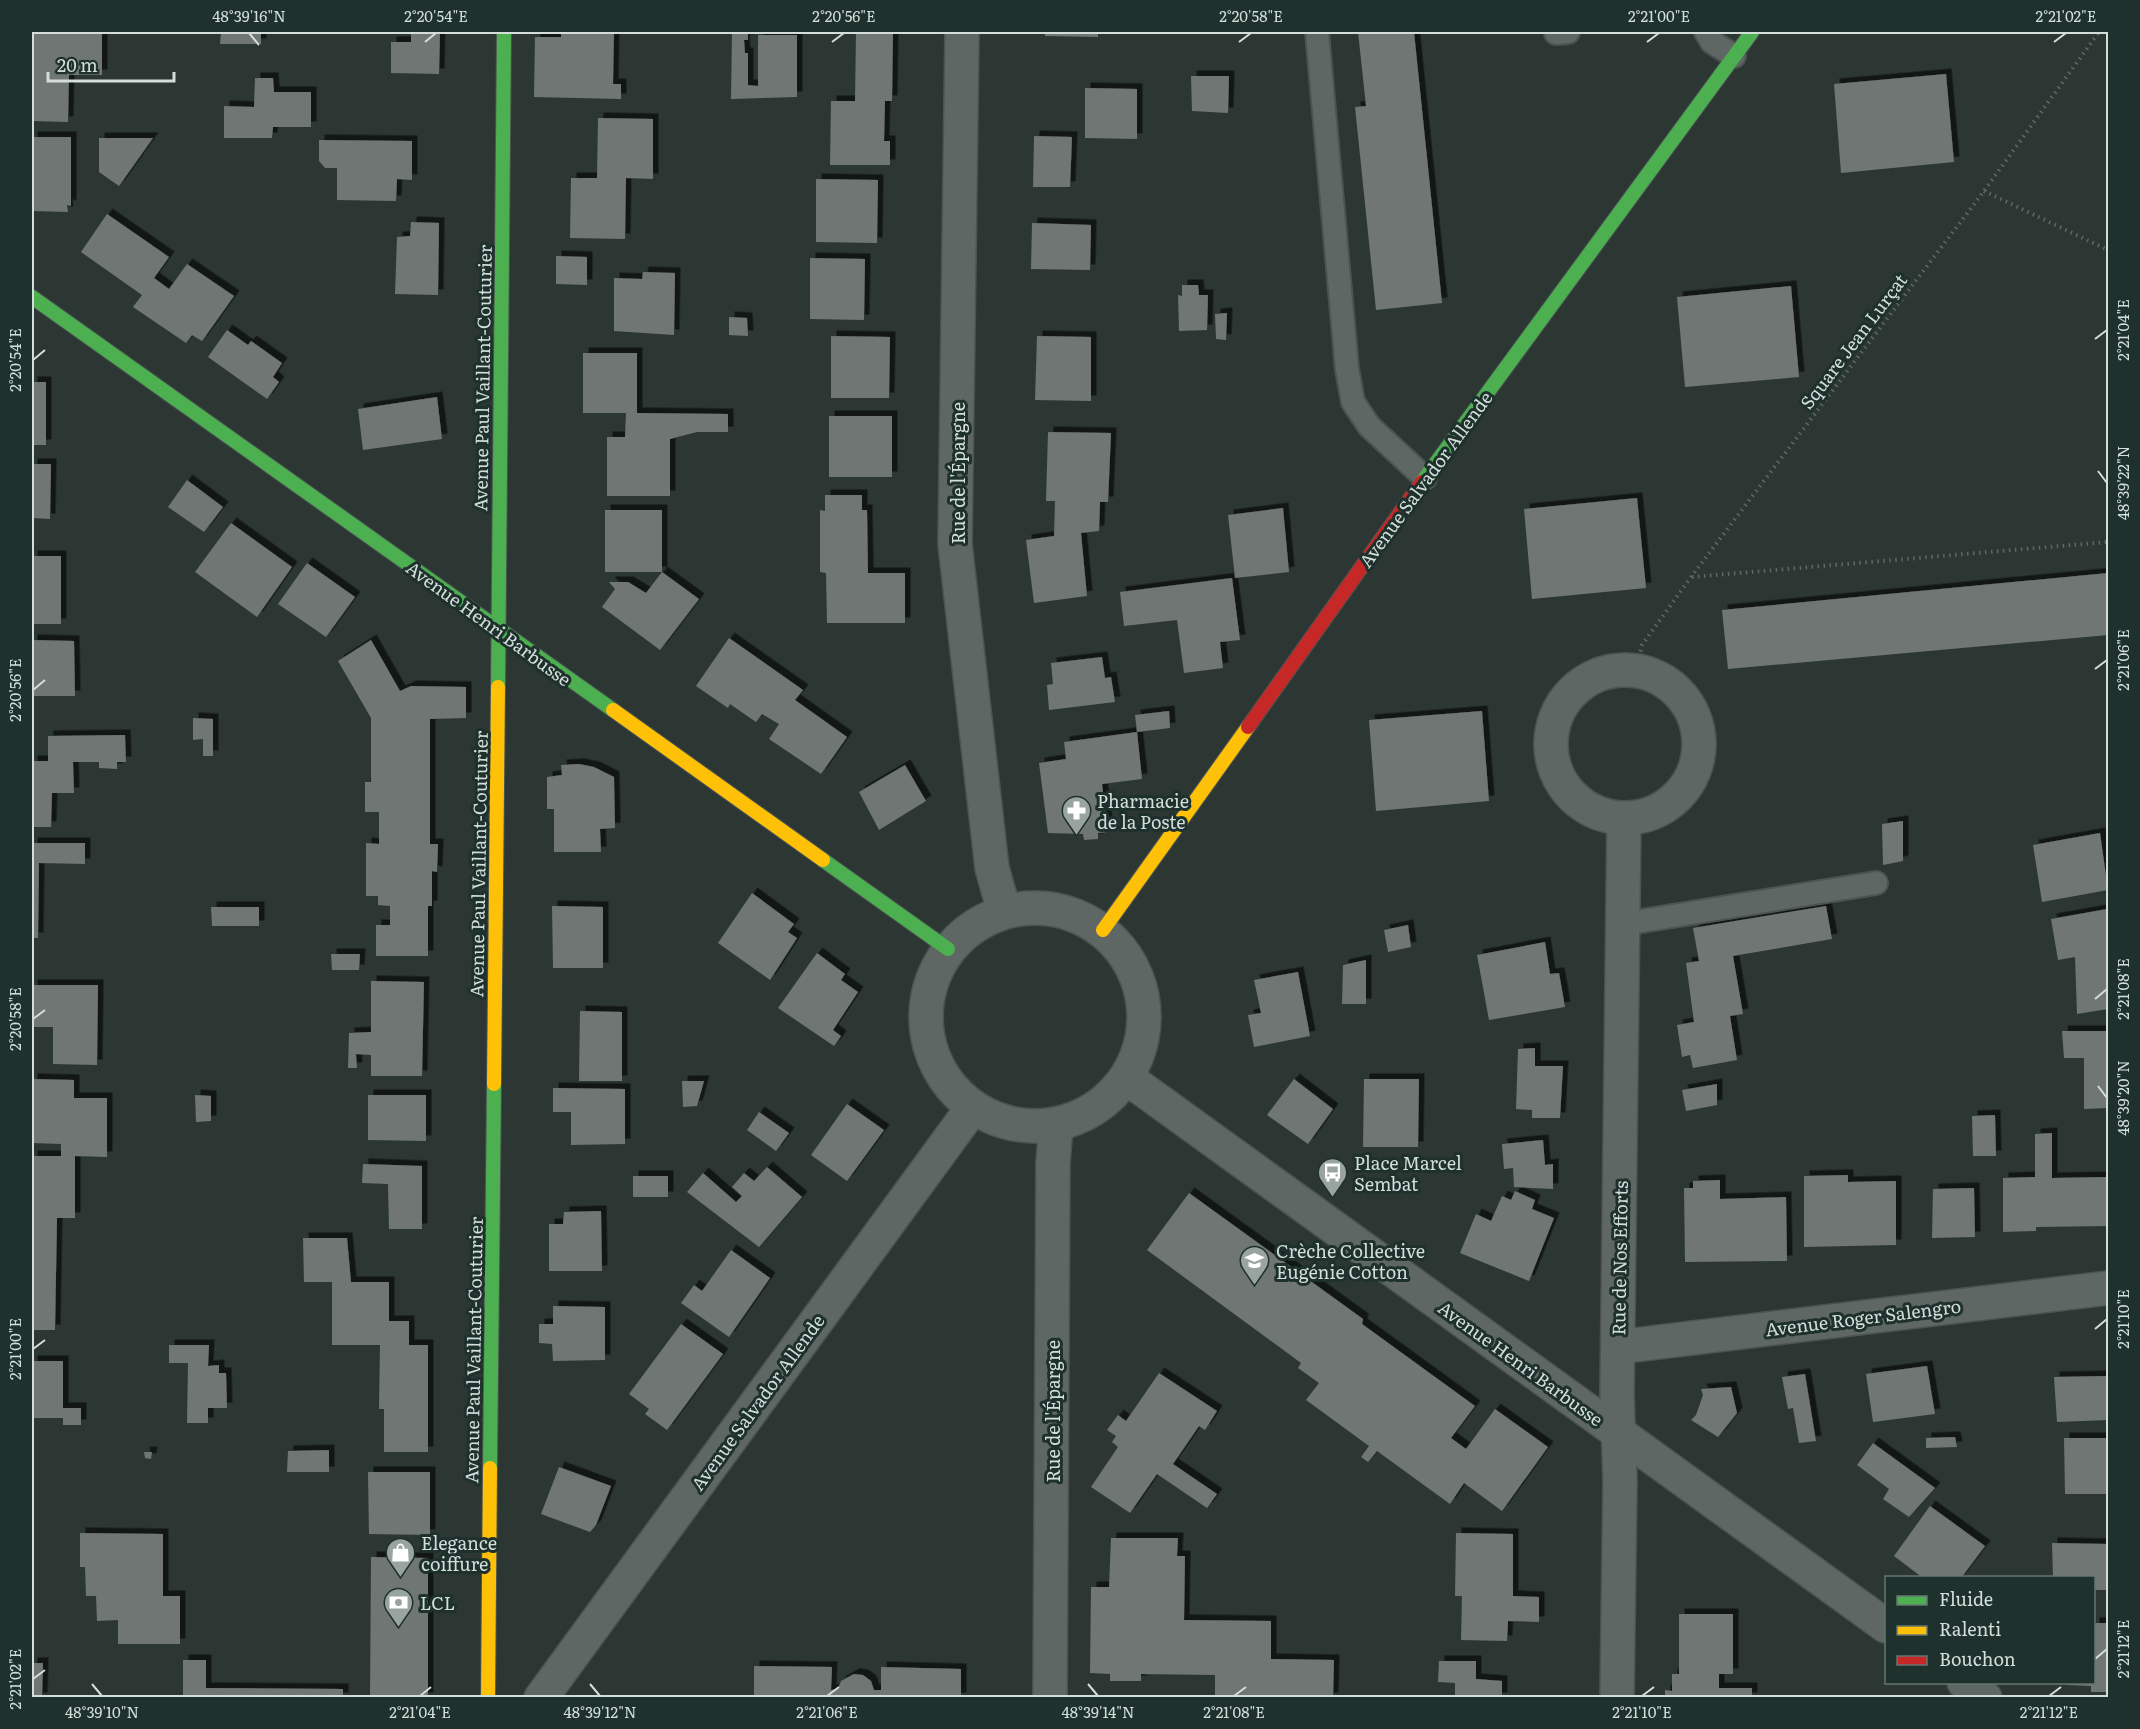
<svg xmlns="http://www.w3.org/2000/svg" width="2140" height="1729" font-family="Literata,serif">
<defs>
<filter id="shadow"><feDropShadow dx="5.5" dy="-5.5" stdDeviation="0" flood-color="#0009"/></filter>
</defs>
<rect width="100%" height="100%" fill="#2c3734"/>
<path fill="#6f7673" filter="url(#shadow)" d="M34 32H102V75H69L68 122 32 121Z
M221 32H261V44H220Z
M411 32 440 33 439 74 391 73V42H411Z
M561 32H614L613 84H621V99L534 97 535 37H561Z
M732 32H748V40H744L745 53H748V85L758 86V35H797V97L731 99Z
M856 32H893L892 101H885L884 141H890V165H830L831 101H855Z
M1045 32H1098V37L1045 36Z
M1358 32H1414L1442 303 1376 310 1355 107 1366 106Z
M1946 74 1954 162 1841 173 1834 84Z
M1191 76H1229L1228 113 1192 111Z
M255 78H273L274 92H311V127H273L272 138H224V106L254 107Z
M1085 88 1137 89V139L1085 138Z
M598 118 653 119V179L626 178 625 239 570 238 571 178H597Z
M1034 136 1072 137 1070 187H1033Z
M32 137H71V206L67 205 68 212 32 211Z
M99 138H153L119 186 99 172Z
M319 140 412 141V180L397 179 396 201 337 200V168H325L319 161Z
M816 179 878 180 877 243 816 242Z
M107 214 169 257 154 278 169 289 187 264 234 296 202 341 192 335 186 343 133 307 142 295 81 252Z
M411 222 439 223 438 295 395 294 397 237 410 236Z
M1032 223 1091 225 1090 270 1031 269Z
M556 256 587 257V285L556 284Z
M810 258 865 259 864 320 810 319Z
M643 272 675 273 674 335 614 331V278L642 279Z
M1182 285H1198L1199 295H1208L1207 330 1179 331 1178 295 1182 296Z
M1791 286 1799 377 1685 387 1677 297Z
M1227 313 1226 340 1216 339 1215 314Z
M729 317 747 318 748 336 729 335Z
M227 330 248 345 251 341 282 363 273 377 279 382 267 399 208 357Z
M831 336 890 337 889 398H831Z
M1037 336 1091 337V401L1035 400Z
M583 353H637V413L728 414V432H697L670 439V496H607V437H625L626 413H583Z
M32 382H46V445H32Z
M437 397 442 439 363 450 358 409Z
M829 416H892V477H829Z
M1048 432 1111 433 1108 502H1100L1099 531 1081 533 1087 596 1034 603 1026 540 1054 536 1055 501H1046Z
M32 464H51L50 519 32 518Z
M187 480 223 507 204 532 168 507Z
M825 495H862V510H867L868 573H905V623H827L826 573 820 572V510L825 511Z
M1637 498 1646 588 1532 599 1524 509Z
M1283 508 1289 572 1235 578 1228 515Z
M605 510H662V572H605Z
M231 523 292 567 257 617 195 572Z
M32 556H61V624H32Z
M307 563 355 597 326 637 278 604Z
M662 572 699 599 660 650 602 607 615 589 609 582H628L646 593Z
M2108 573V635L1728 669 1722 610Z
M1232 578 1240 640 1220 642 1223 668 1184 673 1177 620 1124 626 1120 592Z
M729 638 803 690 795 700 847 737 821 774 769 739 779 724 762 714 756 722 730 704 728 708 696 686Z
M32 640 74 641 75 696H32Z
M371 640 400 691 411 686 466 687V718L430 719V844H438L437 872 432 871V906H428V956H376V925H390V906L378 905V896H366V843L379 844V812H365V782H371V718L338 661Z
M1102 657 1105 678 1111 677 1115 702 1049 710 1047 685 1053 684 1051 663Z
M1169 711 1170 728 1137 732 1135 715Z
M1482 711 1489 801 1376 811 1369 720Z
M193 718 213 719V756H203V739L193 740Z
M1137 732 1142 779 1102 784 1108 832 1098 833V839L1084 840 1083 834 1048 833 1039 763 1066 759 1064 742Z
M125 735 126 762H117V769L99 768V762H73L74 793H52L51 827H32V761H48V736Z
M579 764 594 767 614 777 615 828 600 829 601 852H554V809H547V777L562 775 561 765Z
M905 765 926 801 879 830 859 792Z
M1903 821V861L1883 865 1882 824Z
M2100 833 2108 890 2042 902 2033 845Z
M32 843H85V864L39 863 38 938H32Z
M752 893 794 924 788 932 797 938 770 980 718 943Z
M552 906 603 907V968H553Z
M1826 906 1832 939 1733 956 1743 1014 1730 1016 1737 1060 1693 1068 1690 1055 1682 1057 1677 1025 1694 1022 1686 963 1699 961 1693 928Z
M211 907H259V926H212Z
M2107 909 2108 1009 2077 1014 2075 957 2058 960 2051 919Z
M1408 925 1411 947 1388 952 1384 930Z
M1545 942 1550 974 1559 973 1565 1007 1489 1020 1477 955Z
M817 953 845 974 841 980 858 992 833 1030 841 1036 834 1046 778 1008Z
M331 954H360L359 970H332Z
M1366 960V1004H1342L1343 965Z
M1298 972 1310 1036 1254 1047 1248 1015 1261 1013 1254 980Z
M371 981 424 982 422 1076H371V1055L356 1054 357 1068H348L349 1033 371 1032Z
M32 985H98L97 1065 53 1064V1027H32Z
M580 1011 622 1012V1081H579Z
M2062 1031H2108V1108L2084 1109V1058H2064Z
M1535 1048V1066H1563L1560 1118H1532V1110L1516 1109 1518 1049Z
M32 1079 74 1080V1098H107V1157L75 1156V1218H57L55 1330H32V1156H61V1144L32 1143Z
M1294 1079 1333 1109 1308 1144 1267 1115Z
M1364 1079H1419L1418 1147H1363Z
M682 1081H704L697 1106 683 1107Z
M1717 1084V1105L1686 1111 1682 1090Z
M553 1088 625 1089V1144L571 1145V1112H553Z
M195 1095 211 1096V1121L196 1122Z
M368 1095H426V1141L368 1140Z
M847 1104 884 1130 847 1181 811 1155Z
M759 1112 789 1133 776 1151 747 1130Z
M1995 1115 1996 1156H1973L1972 1116Z
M2052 1133V1178L2108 1177V1226L2036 1227V1231L2003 1232V1178L2035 1177V1134Z
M1543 1140 1545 1165 1553 1164V1189L1514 1187 1513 1168 1504 1169 1502 1144Z
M363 1164 422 1166V1229H389L388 1184 362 1183Z
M767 1167 802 1197 759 1247 687 1192 703 1173 736 1202 742 1196 732 1187 744 1173 754 1181Z
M1848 1175V1182L1896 1181V1245L1804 1247V1176Z
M633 1176H668V1197H633Z
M1720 1180V1199L1786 1197 1787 1261 1685 1262 1684 1188H1693V1181Z
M1974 1188 1975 1237 1932 1238 1933 1189Z
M1515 1191 1535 1200 1532 1209 1554 1218 1529 1281 1460 1253 1476 1214 1491 1221 1502 1196 1511 1200Z
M1189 1193 1363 1319 1362 1324 1475 1406 1451 1438 1466 1449 1495 1409 1548 1447 1502 1511 1464 1483 1450 1504 1377 1451 1368 1462 1361 1457 1369 1446 1306 1400 1319 1383 1298 1368 1301 1363 1147 1250Z
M601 1211 602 1271H549V1224H563L564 1212Z
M303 1238H347L351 1282H389V1321H409V1345H428V1452H384V1409H379L380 1345H332V1282H304Z
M731 1250 770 1278 729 1337 681 1303 694 1285 702 1291Z
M553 1306 605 1307V1360L553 1361 552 1344 539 1343V1324H553Z
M681 1324 723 1354 667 1430 645 1414 649 1409 629 1394Z
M169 1345H209L208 1366 219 1365V1373H226L227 1408H208V1423H187L188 1363H169Z
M32 1361H63V1408H81V1425H63V1418H32Z
M1927 1366 1935 1414 1873 1422 1866 1374Z
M1159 1373 1217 1411 1205 1430 1199 1426 1173 1464 1217 1494 1207 1508 1157 1474 1130 1513 1091 1487 1118 1447 1112 1442 1116 1436 1107 1430 1118 1415 1126 1421Z
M1805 1374 1816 1441 1799 1443 1793 1408 1788 1409 1782 1377Z
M2108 1376V1420L2057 1422 2054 1377Z
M1731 1387 1737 1413 1718 1437 1691 1420 1696 1415 1703 1395 1701 1389Z
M1955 1437 1957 1447 1926 1448V1438Z
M2064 1438H2108V1494H2065Z
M1873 1443 1935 1488 1909 1517 1883 1499 1889 1489 1857 1465Z
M329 1450V1472H287L288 1451Z
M144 1452H152L151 1459 145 1458Z
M559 1467 611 1486 596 1525 590 1532 541 1514Z
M368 1472H430V1535L369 1534Z
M1930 1506 1985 1546 1961 1578H1923L1894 1556Z
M80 1533 163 1534V1596H180V1644H118V1620L97 1621 96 1596H86L85 1567H80Z
M1456 1533 1513 1534V1596L1539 1597V1622L1508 1621 1507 1641 1461 1640 1462 1596H1455Z
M1111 1538H1178L1177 1556H1185L1184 1620 1271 1621V1659L1334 1660 1333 1698H1215V1675L1141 1674V1681H1110V1674L1090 1673 1091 1587H1109Z
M2052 1543 2108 1544 2106 1590H2094V1578H2053Z
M371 1557 428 1558V1698H370Z
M1679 1614H1733V1674H1719V1688H1752V1698H1665V1690L1672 1691V1674H1679Z
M2094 1623H2108V1692H2091V1686L2067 1685V1682H2094Z
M183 1660H206V1688L343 1689V1698H183Z
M1439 1661H1476V1679L1502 1681V1698H1455V1683L1438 1682Z
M32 1663H43L42 1698H32Z
M754 1666 832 1667 831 1690 838 1689 841 1681 854 1674 863 1675 871 1681 874 1690H881V1667L961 1669V1698H754Z"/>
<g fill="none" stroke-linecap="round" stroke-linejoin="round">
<defs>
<path id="lane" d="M1317 32 1347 369 1353 402 1369 426 1425 478
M1706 32 1712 42 1734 56
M1556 33 1568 32
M1623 924 1876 883"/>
<path id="street" d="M962 32 955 544 992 868 1004 911
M1551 744a74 74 0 1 1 148 0a74 74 0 1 1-148 0Z
M926 1017a109 109 0 1 1 218 0a109 109 0 1 1-218 0Z
M1127 1078 1886 1626
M1618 1347 2108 1288
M1964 1682 1985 1698
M541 1698 973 1107
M1050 1698 1053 1163 1056 1125
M1617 1698 1620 1481 1617 1394 1624 819"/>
<path id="fast" d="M32 297 613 710
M1422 482 1752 32
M498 687 504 32
M823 860 948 949
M490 1468 494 1084"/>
<path id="slow" d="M613 710 823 860
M1103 930 1248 727
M494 1084 498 687
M488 1698 490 1468"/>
<path id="jam" d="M1248 727 1422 482"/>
</defs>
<use href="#lane" stroke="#4b5451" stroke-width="26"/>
<use href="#street" stroke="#4b5451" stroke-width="36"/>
<use href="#fast" stroke="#4b5451" stroke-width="16"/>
<use href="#slow" stroke="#4b5451" stroke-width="16"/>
<use href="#jam" stroke="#4b5451" stroke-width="16"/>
<path stroke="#606765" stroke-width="4" stroke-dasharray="1.5 4.5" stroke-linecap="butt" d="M1984 191 2108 250
M1692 577 2108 542
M1636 669 1642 645 1691 577 1984 191 2099 32"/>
<use href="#lane" stroke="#5f6764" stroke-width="22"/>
<use href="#street" stroke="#5f6764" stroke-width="33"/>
<use href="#fast" stroke="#4caf50" stroke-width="14"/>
<use href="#slow" stroke="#ffc107" stroke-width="14"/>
<use href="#jam" stroke="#c62828" stroke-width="14"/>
</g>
<path fill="none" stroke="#d3dedb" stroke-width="2" d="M249 33 259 45M425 42 436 33M832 42 844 33M1239 42 1251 33M1647 42 1659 33M2054 42 2066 33M2095 339 2107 330M33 360 45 350M2098 471 2107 483M2095 669 2107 660M33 690 45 680M2095 999 2107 989M33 1019 45 1010M2098 1086 2107 1098M2095 1329 2107 1319M33 1349 45 1340M2095 1659 2107 1649M33 1679 45 1670M92 1684 102 1696M590 1684 600 1696M1088 1684 1098 1696M420 1696 431 1687M827 1696 839 1687M1234 1696 1246 1687M1642 1696 1654 1687M2049 1696 2061 1687"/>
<defs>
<symbol id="pharmacy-pin" viewBox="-11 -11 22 30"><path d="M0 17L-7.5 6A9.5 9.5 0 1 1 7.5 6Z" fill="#99a4a1" stroke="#1e312c"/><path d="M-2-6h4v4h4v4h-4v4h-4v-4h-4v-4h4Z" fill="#fff"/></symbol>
<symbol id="bus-pin" viewBox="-11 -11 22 30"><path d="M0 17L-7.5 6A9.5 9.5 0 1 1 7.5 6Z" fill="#99a4a1" stroke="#1e312c"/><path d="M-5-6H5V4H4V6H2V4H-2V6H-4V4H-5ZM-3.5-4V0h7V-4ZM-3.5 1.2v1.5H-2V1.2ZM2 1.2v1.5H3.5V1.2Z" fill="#fff"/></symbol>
<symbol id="school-pin" viewBox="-11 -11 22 30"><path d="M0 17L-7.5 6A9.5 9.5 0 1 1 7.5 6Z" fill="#99a4a1" stroke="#1e312c"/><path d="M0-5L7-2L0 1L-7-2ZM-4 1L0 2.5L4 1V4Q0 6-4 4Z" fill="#fff"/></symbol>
<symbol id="shop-pin" viewBox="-11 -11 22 30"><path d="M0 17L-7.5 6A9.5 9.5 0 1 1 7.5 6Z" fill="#99a4a1" stroke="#1e312c"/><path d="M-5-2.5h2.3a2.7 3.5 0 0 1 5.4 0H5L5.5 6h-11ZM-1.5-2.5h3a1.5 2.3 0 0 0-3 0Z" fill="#fff"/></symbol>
<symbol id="bank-pin" viewBox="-11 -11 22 30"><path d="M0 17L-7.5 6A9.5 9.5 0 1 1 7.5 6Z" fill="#99a4a1" stroke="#1e312c"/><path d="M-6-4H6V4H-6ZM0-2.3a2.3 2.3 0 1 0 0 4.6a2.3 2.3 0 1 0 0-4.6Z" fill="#fff"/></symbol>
</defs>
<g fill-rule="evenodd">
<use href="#pharmacy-pin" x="1060" y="794" width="33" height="45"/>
<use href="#bus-pin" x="1316" y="1156" width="33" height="45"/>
<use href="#school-pin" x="1238" y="1244" width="33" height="45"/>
<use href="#shop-pin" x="384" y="1536" width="33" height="45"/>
<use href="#bank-pin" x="382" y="1586" width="33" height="45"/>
</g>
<g text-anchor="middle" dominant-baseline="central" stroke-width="6" stroke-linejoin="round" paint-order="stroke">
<g font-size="18" fill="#d3dedb" stroke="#1e312c">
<text transform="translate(1853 341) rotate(-53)">Square Jean Lurçat</text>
<text transform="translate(482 378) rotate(-89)">Avenue Paul Vaillant-Couturier</text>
<text transform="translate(957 473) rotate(-90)">Rue de l'Épargne</text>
<text transform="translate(1425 479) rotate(-54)">Avenue Salvador Allende</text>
<text transform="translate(489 623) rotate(36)">Avenue Henri Barbusse</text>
<text transform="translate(478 864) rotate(-89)">Avenue Paul Vaillant-Couturier</text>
<text transform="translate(1619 1258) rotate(-89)">Rue de Nos Efforts</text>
<text transform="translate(1863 1317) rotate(-7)">Avenue Roger Salengro</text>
<text transform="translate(473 1350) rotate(-89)">Avenue Paul Vaillant-Couturier</text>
<text transform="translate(1521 1363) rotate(36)">Avenue Henri Barbusse</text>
<text transform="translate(757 1402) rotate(-54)">Avenue Salvador Allende</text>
<text transform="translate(1052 1411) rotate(-90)">Rue de l'Épargne</text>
</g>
<g font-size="18" fill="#d3dedb" stroke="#1e312c" text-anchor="start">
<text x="1097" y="800">Pharmacie<tspan x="1097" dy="21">de la Poste</tspan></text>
<text x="1354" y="1162">Place Marcel<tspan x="1354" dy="21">Sembat</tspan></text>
<text x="1276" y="1250">Crèche Collective<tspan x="1276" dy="21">Eugénie Cotton</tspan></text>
<text x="421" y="1542">Elegance<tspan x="421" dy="21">coiffure</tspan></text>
<text x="420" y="1602">LCL</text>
</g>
</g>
<rect width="2140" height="1729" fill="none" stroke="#1e312c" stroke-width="66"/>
<rect x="1885" y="1576" width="210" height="108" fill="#1e312c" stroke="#667672" stroke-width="1.5"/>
<rect x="1897" y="1596" width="30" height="9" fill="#4caf50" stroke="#667672" stroke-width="1.5"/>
<text x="1939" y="1606" font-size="18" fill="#d3dedb">Fluide</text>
<rect x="1897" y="1626" width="30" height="9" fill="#ffc107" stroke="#667672" stroke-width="1.5"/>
<text x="1939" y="1636" font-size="18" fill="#d3dedb">Ralenti</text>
<rect x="1897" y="1656" width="30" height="9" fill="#c62828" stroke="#667672" stroke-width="1.5"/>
<text x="1939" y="1666" font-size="18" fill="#d3dedb">Bouchon</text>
<path d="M48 72v9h126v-9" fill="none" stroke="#d3dedb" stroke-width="3"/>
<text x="57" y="72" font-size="18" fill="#d3dedb" stroke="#1e312c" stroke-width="4.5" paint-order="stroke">20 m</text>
<rect x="33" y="33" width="2074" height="1663" fill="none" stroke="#d3dedb" stroke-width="2"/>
<g font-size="15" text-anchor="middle" fill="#d3dedb">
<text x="249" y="22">48°39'16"N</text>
<text x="436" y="22">2°20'54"E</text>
<text x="844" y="22">2°20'56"E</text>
<text x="1251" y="22">2°20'58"E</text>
<text x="1659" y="22">2°21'00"E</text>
<text x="2066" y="22">2°21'02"E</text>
<text transform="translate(2124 330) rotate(-90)" y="5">2°21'04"E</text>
<text transform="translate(16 360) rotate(-90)" y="5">2°20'54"E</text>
<text transform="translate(2124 483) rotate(-90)" y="5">48°39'22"N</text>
<text transform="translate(2124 660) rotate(-90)" y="5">2°21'06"E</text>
<text transform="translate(16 690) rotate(-90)" y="5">2°20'56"E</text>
<text transform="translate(2124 989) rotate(-90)" y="5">2°21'08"E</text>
<text transform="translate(16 1019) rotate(-90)" y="5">2°20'58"E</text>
<text transform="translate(2124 1098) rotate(-90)" y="5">48°39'20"N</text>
<text transform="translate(2124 1319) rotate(-90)" y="5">2°21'10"E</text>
<text transform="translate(16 1349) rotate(-90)" y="5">2°21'00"E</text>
<text transform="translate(2124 1649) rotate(-90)" y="5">2°21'12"E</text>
<text transform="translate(16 1679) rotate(-90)" y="5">2°21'02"E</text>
<text x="102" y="1718">48°39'10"N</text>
<text x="420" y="1718">2°21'04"E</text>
<text x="600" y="1718">48°39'12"N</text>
<text x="827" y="1718">2°21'06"E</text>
<text x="1098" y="1718">48°39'14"N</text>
<text x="1234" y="1718">2°21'08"E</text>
<text x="1642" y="1718">2°21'10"E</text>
<text x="2049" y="1718">2°21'12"E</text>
</g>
</svg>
